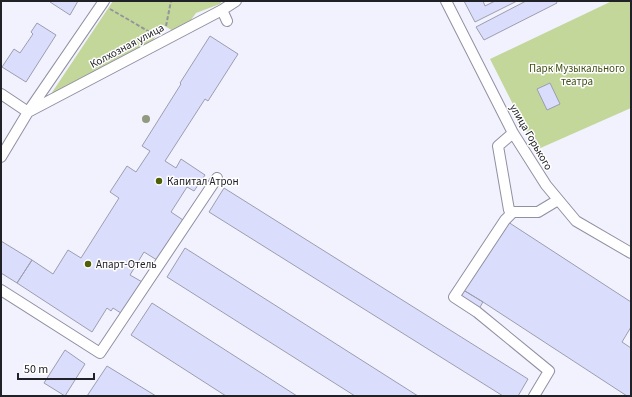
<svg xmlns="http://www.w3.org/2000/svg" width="632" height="397" font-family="'Source Sans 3',sans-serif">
<rect width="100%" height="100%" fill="#f2f2fe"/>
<path fill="#c3d79a" d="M113 1H222L220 4 196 13 180 35 163 25 149 46 49 97Z
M612 1H631V108L536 150 490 59Z"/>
<path fill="#dbddfc" stroke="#9c9daf" d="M50 1H78L70 15 50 2Z
M464 1H483L485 6 495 1H517L475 22Z
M526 1H556L557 3 484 40 476 27Z
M37 23 56 35 26 82 2 67 14 49 20 53 33 34 31 32Z
M210 36 238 54 208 101 205 99 165 161 176 168 181 159 205 175 194 191 187 187 171 212 183 220 157 260 144 252 130 275 144 283 124 315 113 308 111 311 107 308 92 332 17 283 32 260 53 274 68 250 81 258 119 198 110 192 127 166 136 172 150 151 142 146 181 84 180 83Z
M550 83 560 104 547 110 537 89Z
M224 188 528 379 518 396H503L209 212Z
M505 220 631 302V327L622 342 631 348V396H627L483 302 460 288Z
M1 241 32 260 17 283 1 273Z
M185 248 418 396H355L167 277Z
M460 288 483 302 477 312 454 297Z
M152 303 297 396H226L131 335Z
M65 350 85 364 65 396 44 383Z
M107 366 156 396H87Z"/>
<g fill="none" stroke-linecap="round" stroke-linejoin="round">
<defs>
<path id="minor" d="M446 1 513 133 546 185 576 221 631 253
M222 10 227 21
M1 94 28 112
M28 112 222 10 236 1
M513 133 498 146 509 210 513 212 505 220 460 288 454 297 477 312 549 371 534 396
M1 157 28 112 104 1
M513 212H538L558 200
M1 290 100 353 217 178"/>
</defs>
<use href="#minor" stroke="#9090a2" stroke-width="12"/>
<path stroke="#94949d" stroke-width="2" stroke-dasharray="4 2" stroke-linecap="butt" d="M110 9 155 35
M166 26 171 1"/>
<use href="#minor" stroke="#fff" stroke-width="10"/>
</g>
<circle fill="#91997f" cx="146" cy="119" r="4"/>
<g fill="#4e6109" stroke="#fff" stroke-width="1.5">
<circle cx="159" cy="181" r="4"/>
<circle cx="88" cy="264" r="4"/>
</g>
<g text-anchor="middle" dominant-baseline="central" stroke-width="3" stroke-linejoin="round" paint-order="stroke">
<g font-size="11" fill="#212128" stroke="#fff">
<text transform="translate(127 46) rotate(-28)">Колхозная улица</text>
<text transform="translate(531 137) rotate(60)">улица Горького</text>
</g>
<g font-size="11" fill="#415017" stroke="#fff">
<text x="577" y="68">Парк Музыкального<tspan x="577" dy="13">театра</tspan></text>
</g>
<g font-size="11" fill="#212128" stroke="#fff" text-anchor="start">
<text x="167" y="181">Капитал Атрон</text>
<text x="96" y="264">Апарт-Отель</text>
</g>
</g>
<rect width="632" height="397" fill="none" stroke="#212128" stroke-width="4"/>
<path d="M18 373v6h76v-6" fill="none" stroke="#212128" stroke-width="2"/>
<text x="24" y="373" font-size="12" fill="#212128" stroke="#ffffff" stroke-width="3" paint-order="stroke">50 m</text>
</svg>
